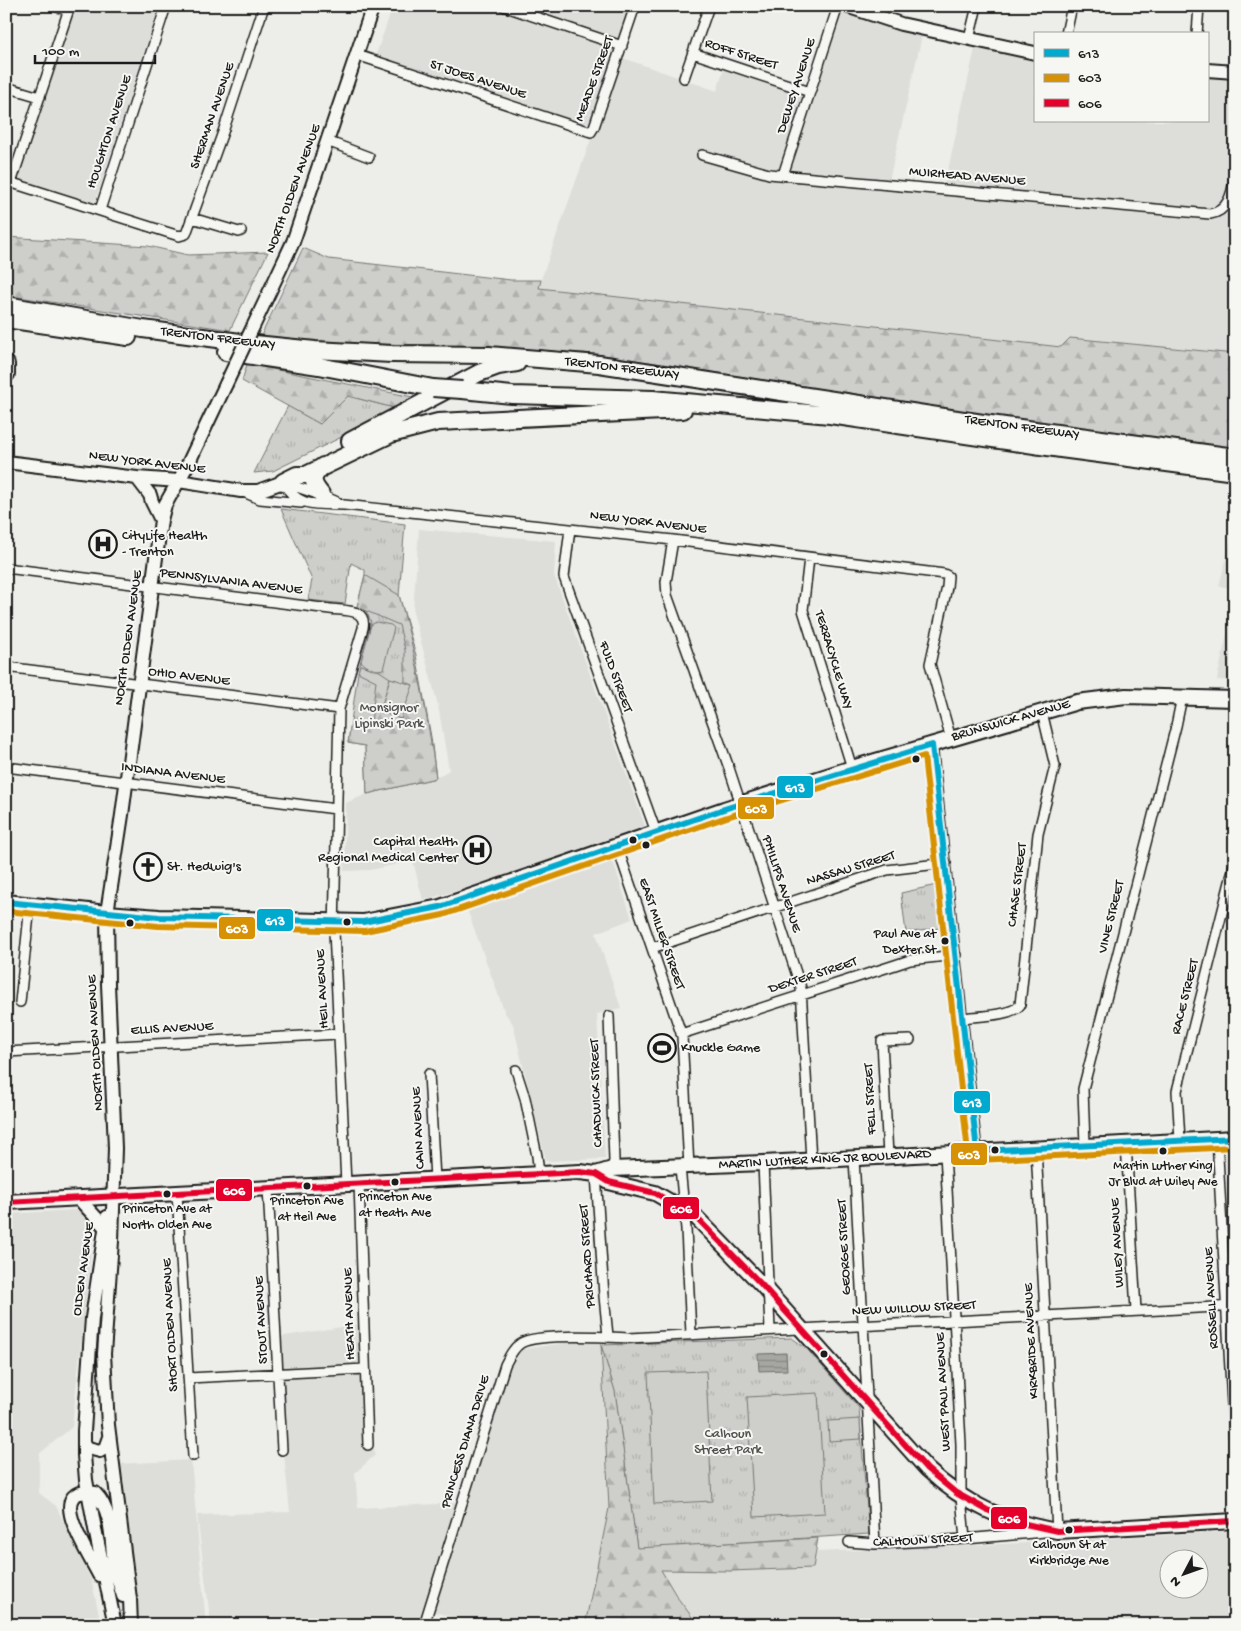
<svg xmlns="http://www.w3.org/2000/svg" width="1241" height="1631" font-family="'Gochi Hand',sans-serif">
<defs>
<pattern id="grass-tufts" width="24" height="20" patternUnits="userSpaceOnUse" patternTransform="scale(1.25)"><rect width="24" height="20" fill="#cececb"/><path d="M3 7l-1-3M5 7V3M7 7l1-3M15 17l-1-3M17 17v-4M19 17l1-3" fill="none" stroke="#b0b0ae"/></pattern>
<pattern id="forest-firs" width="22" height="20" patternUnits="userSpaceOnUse" patternTransform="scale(1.25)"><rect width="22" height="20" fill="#cececb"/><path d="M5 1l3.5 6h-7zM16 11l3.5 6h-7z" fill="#b0b0ae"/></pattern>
<pattern id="water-rules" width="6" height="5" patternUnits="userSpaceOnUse" patternTransform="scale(1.25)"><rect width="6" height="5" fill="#a6a6a3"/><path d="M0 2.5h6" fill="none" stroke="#868684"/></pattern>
</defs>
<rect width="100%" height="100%" fill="#edede9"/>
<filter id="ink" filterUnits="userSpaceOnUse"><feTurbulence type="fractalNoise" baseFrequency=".02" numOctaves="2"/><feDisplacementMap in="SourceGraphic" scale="10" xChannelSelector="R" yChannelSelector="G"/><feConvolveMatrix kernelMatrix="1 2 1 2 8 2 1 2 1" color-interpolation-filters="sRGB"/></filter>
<g filter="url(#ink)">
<path fill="#ddddda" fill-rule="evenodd" d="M75 6H146L158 10 96 200 91 203 21 181 19 177Z
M393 6H636L620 57 717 91 725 66 811 91 838 6 923 31 888 185 944 188 976 44 1035 50V121H1207V68L1235 71V354L1070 338 1062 347 538 288 592 136 373 63Z
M1235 523V589L1219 586Z
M419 529 556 541 554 575 645 826 606 840 632 919 596 933 621 1008 597 1014 605 1159 546 1161 513 1024 505 1013 460 890 423 900 413 861 370 870 344 871 346 803 367 794 436 778 449 770 438 705 413 612Z
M1235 597V681L1217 680Z
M76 1210 83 1211 92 1222 93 1232 72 1427 39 1454V1493L56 1506 92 1582 101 1625H6V1214Z
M361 1324 375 1455 355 1473 358 1508 457 1503 509 1351 600 1338 609 1508 585 1625H479L428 1610 423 1625H211L197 1515 290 1512 272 1338Z
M191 1460 206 1625H140L117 1464Z
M1235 1531V1625H698L677 1597 660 1570 730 1571 813 1568 816 1552 1049 1542ZM1168 1558H1198V1588H1168Z"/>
<path fill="url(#grass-tufts)" stroke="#757574" d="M348 396 398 409 273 471 254 473 288 406 320 424Z
M281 509 405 524 399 595 416 655 431 737 436 778 367 794 365 746 348 743 358 672 371 622 366 611 357 607 365 575V570L351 563 345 604 308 600 312 580Z
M941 884 940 928 906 933 901 893Z
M792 1338 807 1349 859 1408 869 1534 637 1549 615 1392 601 1345Z"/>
<path fill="url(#forest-firs)" stroke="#757574" d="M6 237 148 246 188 255 268 252 230 330 6 295Z
M303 248 329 259 511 280H541L539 288 1061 347 1070 338 1235 354V448L1000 417 597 354 436 345 306 343 260 338Z
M247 364 418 398 398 409 348 396 320 424 242 381Z
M365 575 399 595C416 656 428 715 436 778L367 794 365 746 348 743 351 722 371 723 376 681 358 672 360 665 378 670 390 678 380 712 413 685 405 682V650L399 625 357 607Z
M601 1345 615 1391 637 1548 818 1538 813 1568 730 1571 661 1570 677 1597 698 1625H585L609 1508Z"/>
<path fill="#cececb" stroke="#757574" d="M376 622 391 625 394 628 383 669C375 672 366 667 361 661L371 625Z
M390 678 413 685 401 719 380 712Z
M706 1371 712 1501 654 1504 648 1373Z
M818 1393 825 1513 754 1517 747 1397Z
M860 1419 861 1439 829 1441 828 1421Z"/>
<path fill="url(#water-rules)" stroke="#6f6f6d" d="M786 1353 787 1370 759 1371 758 1354Z"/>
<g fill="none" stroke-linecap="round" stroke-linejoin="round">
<defs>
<path id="street" d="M55 6 68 11
M359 6 371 11
M503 6 622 46
M1066 34 1072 6
M1197 34 1199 6
M969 39 977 6
M693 53 810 92
M357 55 591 132 594 127 635 6
M684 78 709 6
M6 87 40 97
M327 141 369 157
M702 155 769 174 1210 214C1229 211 1232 192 1235 177
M783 175 838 6
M6 181 179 236 186 234 223 132 264 6
M11 183 70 6
M100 210 166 6
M192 218 239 232 241 231
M283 482C297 508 317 504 344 505L673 540 944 574 948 576 947 587 930 664 951 739
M283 482C303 490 323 494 341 504
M246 493 260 499 301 503
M570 529 564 577 656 832
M673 540 666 582 667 595 729 768 801 988 811 1160
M809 558 803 610 852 768
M6 568 330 609C344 611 367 608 363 628L339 709 334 931 346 1184
M6 667 339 709
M932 745 977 1151
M6 767 336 809
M617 846 682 1036 689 1167
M652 948 887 870 946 863
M20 1002 30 905
M609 1016 614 1161 612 1169
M963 1018C977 1016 1012 1016 1020 1005L1038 834 1055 766 1042 712
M681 1034 895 965 910 960 956 955
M6 1052 339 1034
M516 1070 525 1098 537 1156 539 1174
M429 1074 435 1179
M1217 1139 1235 1457
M1180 1140 1177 1091 1235 862
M1126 1144 1136 1310
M1085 1145 1083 1089 1176 726 1182 697
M945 1153 961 1444V1497L965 1539
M888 1156 882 1041 910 1040
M854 1158 875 1544
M763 1163 770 1330
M680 1167 686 1229 691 1334
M596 1174 604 1296 608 1336
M359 1183 368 1445
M268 1188 282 1450
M177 1193 193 1456
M188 1378 365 1369
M849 1542 875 1544 965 1539 1057 1531 1036 1149
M424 1625 505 1365C509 1357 513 1348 521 1343 537 1333 607 1337 629 1338L1235 1306"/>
<path id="secondary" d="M846 6 901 24 1035 53
M1207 70 1235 72
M293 242 373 6
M6 462 137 478 179 481 241 491H258L283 482
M137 478 150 495 152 502 161 520
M78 1198 104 1226
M107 1217 92 1318 84 1431V1455L86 1480 95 1529 115 1625
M84 1443 88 1448 100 1451 105 1448 109 1437
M99 1575C90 1556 41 1484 95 1493 113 1511 111 1541 114 1565 116 1575 120 1586 123 1596
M131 1625 130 1599 108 1425 104 1354 112 1241 115 1148 108 984 107 913 122 815 161 520 165 505 188 464 226 384"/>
<path id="primary" d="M6 902 107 913 159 917 363 922 440 907 724 809 852 768 1077 702 1126 696 1235 699
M596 1174 612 1169 763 1163 1235 1138
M6 1202 580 1172 596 1174 609 1182 617 1184 655 1193 695 1216 761 1284 927 1469C965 1505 1006 1522 1057 1531L1235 1521"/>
<path id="highway" d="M6 305 143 329 255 344 315 350 392 354 489 355 599 364 983 423 1235 457
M6 319 128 337
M226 352 319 366 433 388
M6 364V374
M462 390 512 395 653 399 830 415 1061 449 1235 472
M350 441 479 373 498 366 517 363
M283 482 297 475H306L391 434 438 422 683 410
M321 494C311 482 311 477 323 466"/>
</defs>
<use href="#street" stroke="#1c1c1c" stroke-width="12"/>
<use href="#secondary" stroke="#1c1c1c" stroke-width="16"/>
<use href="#primary" stroke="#1c1c1c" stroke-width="18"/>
<use href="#highway" stroke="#1c1c1c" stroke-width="20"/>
<use href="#street" stroke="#f6f6f2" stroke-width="9"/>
<use href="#secondary" stroke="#f6f6f2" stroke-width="12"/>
<use href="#primary" stroke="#f6f6f2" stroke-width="14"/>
<use href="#highway" stroke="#f6f6f2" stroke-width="16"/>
<defs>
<path id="secondary-bridge" d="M226 384 293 242"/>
<path id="highway-bridge" d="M433 388 462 390"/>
</defs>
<use href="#secondary-bridge" stroke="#1c1c1c" stroke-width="16" stroke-linecap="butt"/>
<use href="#highway-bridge" stroke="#1c1c1c" stroke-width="20" stroke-linecap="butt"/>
<use href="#secondary-bridge" stroke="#f6f6f2" stroke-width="12"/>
<use href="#highway-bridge" stroke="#f6f6f2" stroke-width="16"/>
<defs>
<path id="bus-1" d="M6 902 159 917 363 922 440 907 724 809 932 745 977 1151 1235 1138"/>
<path id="bus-2" d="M6 911 158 926 365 931 443 915 727 817 924 756 968 1152 970 1157 977 1160 1235 1147"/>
<path id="bus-3" d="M6 1202 580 1172 596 1174 609 1182 655 1193 695 1216 761 1284 927 1469 956 1493 987 1510 1021 1523 1057 1531 1235 1521"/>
</defs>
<use href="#bus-1" stroke="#f6f6f2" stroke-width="10"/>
<use href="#bus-2" stroke="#f6f6f2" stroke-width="10"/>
<use href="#bus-3" stroke="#f6f6f2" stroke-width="10"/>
<use href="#bus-1" stroke="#00a9ce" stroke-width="6"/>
<use href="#bus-2" stroke="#d69104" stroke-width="6"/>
<use href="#bus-3" stroke="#e4002b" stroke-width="6"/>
</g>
</g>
<defs>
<symbol id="hospital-ring" viewBox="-11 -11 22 22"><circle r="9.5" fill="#f6f6f2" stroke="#1c1c1c" stroke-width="1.5"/><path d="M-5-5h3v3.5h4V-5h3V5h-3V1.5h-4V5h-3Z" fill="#1c1c1c"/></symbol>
<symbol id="church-ring" viewBox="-11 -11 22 22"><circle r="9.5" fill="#f6f6f2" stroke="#1c1c1c" stroke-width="1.5"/><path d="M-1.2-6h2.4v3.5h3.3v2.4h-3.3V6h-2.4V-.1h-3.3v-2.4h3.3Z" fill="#1c1c1c"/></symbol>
<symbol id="stadium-ring" viewBox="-11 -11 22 22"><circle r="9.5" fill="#f6f6f2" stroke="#1c1c1c" stroke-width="1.5"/><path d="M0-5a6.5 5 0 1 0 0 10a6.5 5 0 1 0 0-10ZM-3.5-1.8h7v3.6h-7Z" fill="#1c1c1c"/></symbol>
</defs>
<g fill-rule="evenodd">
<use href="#hospital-ring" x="87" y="528" width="32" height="32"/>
<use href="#hospital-ring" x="461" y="834" width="32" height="32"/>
<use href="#church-ring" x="132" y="851" width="32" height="32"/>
<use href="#stadium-ring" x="646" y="1032" width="32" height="32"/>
</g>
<g fill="#1c1c1c" stroke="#f6f6f2" stroke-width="2">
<circle cx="916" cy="759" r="4.5"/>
<circle cx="633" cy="840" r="4.5"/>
<circle cx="646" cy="845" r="4.5"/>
<circle cx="347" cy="922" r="4.5"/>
<circle cx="130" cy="923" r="4.5"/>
<circle cx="945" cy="941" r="4.5"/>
<circle cx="995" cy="1150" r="4.5"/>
<circle cx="1163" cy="1151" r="4.5"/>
<circle cx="395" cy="1182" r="4.5"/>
<circle cx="307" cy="1186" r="4.5"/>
<circle cx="167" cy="1194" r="4.5"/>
<circle cx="824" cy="1354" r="4.5"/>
<circle cx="1069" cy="1530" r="4.5"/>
</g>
<g text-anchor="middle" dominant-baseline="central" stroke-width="4" stroke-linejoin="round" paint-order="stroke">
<g font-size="13" fill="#1c1c1c" stroke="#f6f6f2">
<text x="936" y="934" text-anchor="end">Paul Ave at<tspan x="936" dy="16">Dexter St</tspan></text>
<text x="1163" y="1166">Martin Luther King<tspan x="1163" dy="16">Jr Blvd at Wiley Ave</tspan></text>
<text x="395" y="1197">Princeton Ave<tspan x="395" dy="16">at Heath Ave</tspan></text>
<text x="307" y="1201">Princeton Ave<tspan x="307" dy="16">at Heil Ave</tspan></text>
<text x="167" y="1209">Princeton Ave at<tspan x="167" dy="16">North Olden Ave</tspan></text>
<text x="1069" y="1545">Calhoun St at<tspan x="1069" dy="16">Kirkbridge Ave</tspan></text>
</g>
<g font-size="14" fill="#1c1c1c" stroke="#f6f6f2">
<text transform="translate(741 55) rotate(18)">ROFF STREET</text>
<text transform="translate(595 79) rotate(-70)">MEADE STREET</text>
<text transform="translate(478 80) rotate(18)">ST JOES AVENUE</text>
<text transform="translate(797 86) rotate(-72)">DEWEY AVENUE</text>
<text transform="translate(213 116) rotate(-71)">SHERMAN AVENUE</text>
<text transform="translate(110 132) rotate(-72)">HOUGHTON AVENUE</text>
<text transform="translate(967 177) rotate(5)">MUIRHEAD AVENUE</text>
<text transform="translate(294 189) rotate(-70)">NORTH OLDEN AVENUE</text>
<text transform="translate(218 339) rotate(7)">TRENTON FREEWAY</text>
<text transform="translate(622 369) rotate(7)">TRENTON FREEWAY</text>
<text transform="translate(1022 428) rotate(8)">TRENTON FREEWAY</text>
<text transform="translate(147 463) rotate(7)">NEW YORK AVENUE</text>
<text transform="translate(648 523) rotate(7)">NEW YORK AVENUE</text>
<text transform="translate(231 582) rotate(7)">PENNSYLVANIA AVENUE</text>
<text transform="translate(129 638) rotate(-82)">NORTH OLDEN AVENUE</text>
<text transform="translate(833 660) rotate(73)">TERRACYCLE WAY</text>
<text transform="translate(189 677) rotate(7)">OHIO AVENUE</text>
<text transform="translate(615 677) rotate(70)">FULD STREET</text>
<text transform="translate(1011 721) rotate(-16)">BRUNSWICK AVENUE</text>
<text transform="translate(173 774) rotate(7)">INDIANA AVENUE</text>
<text transform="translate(851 869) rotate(-17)">NASSAU STREET</text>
<text transform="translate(781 884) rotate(72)">PHILLIPS AVENUE</text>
<text transform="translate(1018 885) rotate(-83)">CHASE STREET</text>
<text transform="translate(1112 917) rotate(-76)">VINE STREET</text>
<text transform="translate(661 934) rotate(71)">EAST MILLER STREET</text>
<text transform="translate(813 976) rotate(-18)">DEXTER STREET</text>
<text transform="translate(323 989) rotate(-93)">HEIL AVENUE</text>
<text transform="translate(1186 997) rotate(-76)">RACE STREET</text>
<text transform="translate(172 1029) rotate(-3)">ELLIS AVENUE</text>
<text transform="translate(96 1043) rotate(-93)">NORTH OLDEN AVENUE</text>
<text transform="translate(597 1093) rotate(-92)">CHADWICK STREET</text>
<text transform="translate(871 1099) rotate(-93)">FELL STREET</text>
<text transform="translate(419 1128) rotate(-93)">CAIN AVENUE</text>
<text transform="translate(825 1160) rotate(-3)">MARTIN LUTHER KING JR BOULEVARD</text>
<text transform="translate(1118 1243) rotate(-93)">WILEY AVENUE</text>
<text transform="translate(845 1247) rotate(-93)">GEORGE STREET</text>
<text transform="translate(588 1256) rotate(-94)">PRICHARD STREET</text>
<text transform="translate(84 1269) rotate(-82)">OLDEN AVENUE</text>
<text transform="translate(1212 1298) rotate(-93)">ROSSELL AVENUE</text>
<text transform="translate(914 1309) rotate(-3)">NEW WILLOW STREET</text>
<text transform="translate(350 1314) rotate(-92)">HEATH AVENUE</text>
<text transform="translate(262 1320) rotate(-93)">STOUT AVENUE</text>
<text transform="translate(171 1325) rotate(-93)">SHORT OLDEN AVENUE</text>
<text transform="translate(1032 1341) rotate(-93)">KIRKBRIDE AVENUE</text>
<text transform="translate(944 1392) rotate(-93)">WEST PAUL AVENUE</text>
<text transform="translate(466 1442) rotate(-73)">PRINCESS DIANA DRIVE</text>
<text transform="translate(923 1541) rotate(-3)">CALHOUN STREET</text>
</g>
<g font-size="14" fill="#1c1c1c" stroke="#f6f6f2" text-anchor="start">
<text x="122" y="536">CityLife Health<tspan x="122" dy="16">- Trenton</tspan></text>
<text x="458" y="842" text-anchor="end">Capital Health<tspan x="458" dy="16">Regional Medical Center</tspan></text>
<text x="167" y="867">St. Hedwig's</text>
<text x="681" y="1048">Knuckle Game</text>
</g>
<g font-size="14" fill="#515151" stroke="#f6f6f2">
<text x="389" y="708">Monsignor<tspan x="389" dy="16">Lipinski Park</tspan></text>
<text x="728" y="1434">Calhoun<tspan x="728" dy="16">Street Park</tspan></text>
</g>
</g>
<g stroke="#f6f6f2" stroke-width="2">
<rect x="776" y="775" width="38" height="24" rx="5" fill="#00a9ce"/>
<rect x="737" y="796" width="38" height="24" rx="5" fill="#d69104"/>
<rect x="256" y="908" width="38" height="24" rx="5" fill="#00a9ce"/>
<rect x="218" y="916" width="38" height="24" rx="5" fill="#d69104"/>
<rect x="953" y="1090" width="38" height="24" rx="5" fill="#00a9ce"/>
<rect x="950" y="1142" width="38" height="24" rx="5" fill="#d69104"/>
<rect x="215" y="1178" width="38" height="24" rx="5" fill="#e4002b"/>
<rect x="662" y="1196" width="38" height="24" rx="5" fill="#e4002b"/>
<rect x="990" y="1506" width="38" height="24" rx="5" fill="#e4002b"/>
</g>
<g font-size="14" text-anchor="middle" font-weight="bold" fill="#fff">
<text x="795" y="792">613</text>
<text x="756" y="813">603</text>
<text x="275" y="925">613</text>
<text x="237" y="933">603</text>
<text x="972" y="1107">613</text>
<text x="969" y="1159">603</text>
<text x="234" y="1195">606</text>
<text x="681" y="1213">606</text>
<text x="1009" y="1523">606</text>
</g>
<rect width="1241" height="1631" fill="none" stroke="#f6f6f2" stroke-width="25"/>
<rect x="12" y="12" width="1216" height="1606" fill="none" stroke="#1c1c1c" stroke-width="2" filter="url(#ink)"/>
<rect x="1034" y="32" width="175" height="90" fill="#f6f6f2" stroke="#9f9f9c"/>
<rect x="1044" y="49" width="25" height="8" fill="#00a9ce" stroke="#9f9f9c"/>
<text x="1078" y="58" font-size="15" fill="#1c1c1c">613</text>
<rect x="1044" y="74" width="25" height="8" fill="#d69104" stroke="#9f9f9c"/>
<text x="1078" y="82" font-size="15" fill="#1c1c1c">603</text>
<rect x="1044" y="99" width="25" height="8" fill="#e4002b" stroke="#9f9f9c"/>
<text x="1078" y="108" font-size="15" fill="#1c1c1c">606</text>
<g transform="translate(1184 1574) rotate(229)"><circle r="24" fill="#f6f6f2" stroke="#9f9f9c"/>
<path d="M0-4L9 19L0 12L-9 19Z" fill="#1c1c1c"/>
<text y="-8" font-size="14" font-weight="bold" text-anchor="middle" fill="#1c1c1c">N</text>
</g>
<path d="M35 55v8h120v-8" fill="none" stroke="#1c1c1c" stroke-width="2.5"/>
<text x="42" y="55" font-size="15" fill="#1c1c1c" stroke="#f6f6f2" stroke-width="4" paint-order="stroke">100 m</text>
</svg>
